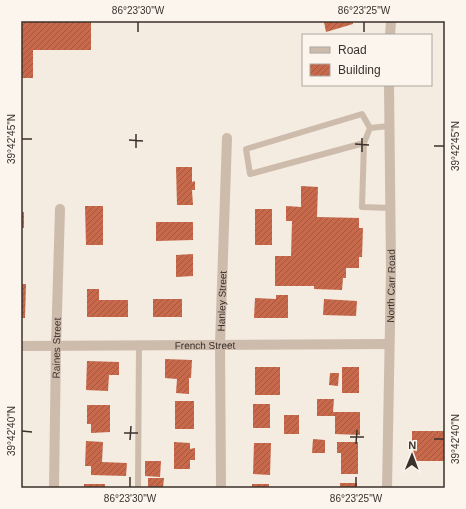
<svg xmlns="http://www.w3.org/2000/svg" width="466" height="509" font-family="Arial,sans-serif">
<defs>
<pattern id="building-hatch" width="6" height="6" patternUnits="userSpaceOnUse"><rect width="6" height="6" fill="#c8694b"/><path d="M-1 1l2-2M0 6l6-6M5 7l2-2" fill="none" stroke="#a4573f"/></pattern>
</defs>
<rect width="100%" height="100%" fill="#f4ebe1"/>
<path fill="url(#building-hatch)" d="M21 21H91V50H33V78H21Z
M326 21H353V24L326 32 324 22Z
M176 167H192V182L195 181V190H192L193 205H177Z
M301 186 318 187 317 217 359 218V228H363L362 257H359V268H346V278H343L342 290 314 289V286H275V256H291L292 221H286V206L301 207Z
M85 206H103V245H86Z
M255 209H272V245H255Z
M21 212H24V228H21Z
M156 222H193V240L156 241Z
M193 254V276L176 277V255Z
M21 284H26L25 318H21Z
M87 289H99V300H128V317H87Z
M276 295H288V318H254L255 298 276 299Z
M153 299H182V317H153Z
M324 299 357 301 356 316 323 315Z
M165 359 192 360 191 378H189V394L176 393 177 379 165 378Z
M87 361 119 362V375H109L108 391 86 390Z
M255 367H280V395H255Z
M342 367H359V393H342Z
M330 373H339L338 386 329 385Z
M317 399H334L333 412H360V435L335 434V416H317Z
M175 401H194V429H175Z
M253 404H270V428H253Z
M87 405H110V432L91 433V424H87Z
M284 415H299V434H284Z
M412 431H445V461H412Z
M313 439 325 440V453H312Z
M86 441 103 442 102 462 127 463 126 476 91 475V466H85Z
M174 442 190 443V449L195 448V460H190V469H174Z
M337 442H358V474H341V453H337Z
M254 443H271L270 475 253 474Z
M145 461H161L160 477 145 476Z
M148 478H164L163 488H148Z
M340 483H357V488H340Z
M84 484H105V488H84Z
M252 484H269V488H252Z"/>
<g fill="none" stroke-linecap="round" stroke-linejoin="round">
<path stroke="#cdbbac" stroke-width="6" d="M370 128 364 143 250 174 246 149 362 114 370 128 389 126
M364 143 362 207 390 208
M138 488 139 345"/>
<g stroke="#cdbbac" stroke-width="10">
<path d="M390 35 391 21"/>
<path id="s1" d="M21 346 389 344"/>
<path id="s2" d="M54 488 56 346 60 209"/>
<path id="s3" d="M221 488 220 344 227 138"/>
<path id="s4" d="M387 488 391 269 389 85"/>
</g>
</g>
<path fill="none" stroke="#3b302b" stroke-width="1.5" d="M138 32V22M364 32V22M22 139H32M129 140 143 141M355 144 369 145M434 146H444M136 148V134M362 152V138M22 431 32 432M124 433H138M350 437H364M434 439H444M130 440 131 426M356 444 357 430M130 487V477M356 487V477"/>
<g text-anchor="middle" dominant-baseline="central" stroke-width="4" stroke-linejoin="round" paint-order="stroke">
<g font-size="10" fill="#3b302b" stroke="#fbf5ee">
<text stroke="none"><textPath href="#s4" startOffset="202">North Carr Road</textPath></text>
<text stroke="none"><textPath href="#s3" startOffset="187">Hanley Street</textPath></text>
<text stroke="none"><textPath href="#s1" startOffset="184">French Street</textPath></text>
<text stroke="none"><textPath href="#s2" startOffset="140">Raines Street</textPath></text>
</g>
</g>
<rect width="466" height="509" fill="none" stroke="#fbf5ee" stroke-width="44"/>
<rect x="302" y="34" width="130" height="52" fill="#fbf5ee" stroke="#aea6a0"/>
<rect x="310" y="47" width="20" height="6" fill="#cdbbac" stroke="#aea6a0"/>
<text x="338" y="54" font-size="12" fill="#3b302b">Road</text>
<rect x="310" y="64" width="20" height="12" fill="url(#building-hatch)" stroke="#aea6a0"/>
<text x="338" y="74" font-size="12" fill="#3b302b">Building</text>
<g transform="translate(412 455) rotate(1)" stroke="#fbf5ee" stroke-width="3" paint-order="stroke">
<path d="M0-3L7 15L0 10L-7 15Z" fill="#3b302b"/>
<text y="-6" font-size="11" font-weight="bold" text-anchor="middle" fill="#3b302b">N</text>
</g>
<rect x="22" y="22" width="422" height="465" fill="none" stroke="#3b302b" stroke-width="1.5"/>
<g font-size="10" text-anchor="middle" fill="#3b302b">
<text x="138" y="14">86°23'30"W</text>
<text x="364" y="14">86°23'25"W</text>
<text transform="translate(11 139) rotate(-90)" y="4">39°42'45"N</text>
<text transform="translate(455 146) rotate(-90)" y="4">39°42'45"N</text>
<text transform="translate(11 431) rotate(-90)" y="4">39°42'40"N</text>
<text transform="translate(455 439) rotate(-90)" y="4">39°42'40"N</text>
<text x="130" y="502">86°23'30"W</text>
<text x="356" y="502">86°23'25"W</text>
</g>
</svg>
